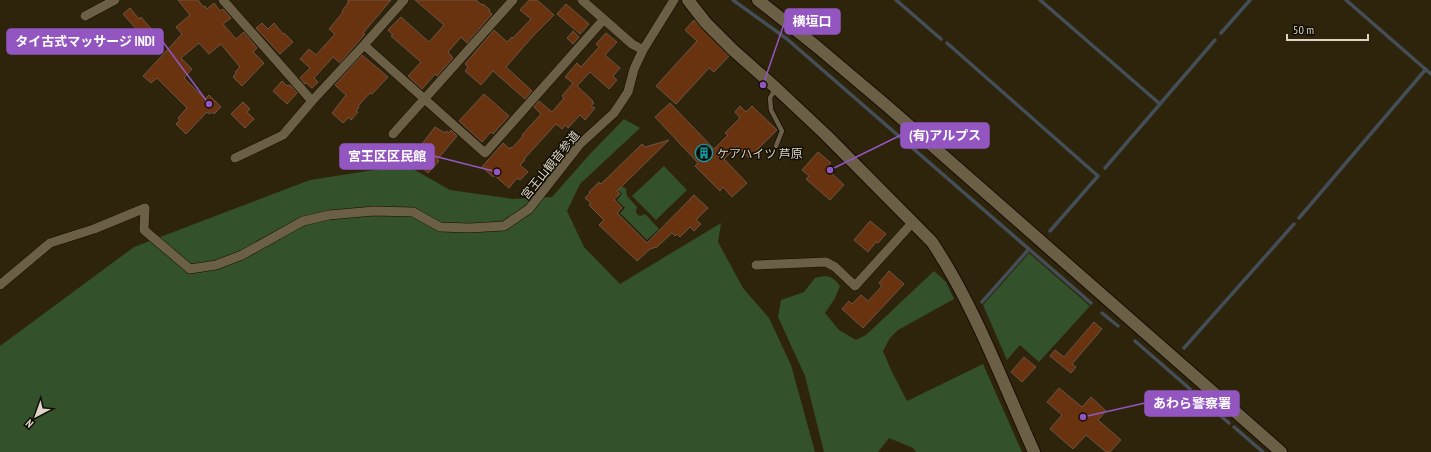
<svg xmlns="http://www.w3.org/2000/svg" width="1431" height="452" font-family="'PT Sans Narrow','Noto Sans JP',sans-serif">
<rect width="100%" height="100%" fill="#2e240c"/>
<path fill="#33512b" d="M624 119 640 128 580 184 567 211 584 247 620 284 721 223 718 242 743 288 769 318 791 365 815 452H0V346L134 247 310 180 406 165 450 190 513 199 552 197 590 154Z
M664 166 687 190 656 220 632 196Z
M613 185 624 187 626 189 627 196 637 207 636 211 637 214 640 216 645 214 659 229 647 240 620 213 625 208 617 200 622 194Z
M1029 253 1090 306 1039 362 1020 345 1007 360 983 305Z
M934 271 946 282 954 299 898 330 890 338 883 351 891 370 907 401 983 364 1022 452H916L913 448 889 438 878 452H824L805 376 778 317 781 300 804 292 815 278C827 275 832 275 840 286L835 298 825 313 839 330 856 340 866 335Z"/>
<g fill="none" stroke-linecap="round" stroke-linejoin="round">
<path stroke="#434e56" stroke-width="3.5" d="M733 0 787 39 1091 303
M896 0 941 39
M1040 0 1160 104 1105 168
M1346 0 1431 74
M1221 33 1250 0
M947 43 1098 176 1050 231
M1160 104 1215 40
M1299 218 1426 69
M982 302 1029 249
M1102 313 1118 326
M1135 341 1190 389
M1184 348 1294 224
M1199 397 1229 423
M1234 427 1263 452"/>
</g>
<path fill="#6a330f" stroke="#6d5446" d="M178 0H198L203 7 205 6 207 9 214 3 220 11 223 9 231 18 223 24 236 39 244 32 257 48 253 52 264 63 242 86 233 77 236 73 235 72 240 67 221 44 209 54 199 43 181 58 192 69 184 78 205 99 209 95 221 107 214 114 212 112 209 114 207 112 186 134 176 124 180 120 178 118 187 108 157 78 151 83 143 76 182 34 176 27 190 15Z
M348 0H391L363 33 365 34 359 41 340 63 333 57 314 78 318 82 312 88 306 83 305 84 300 78 310 68 300 59 309 49 316 55 335 34 329 29 343 12 342 11 348 3Z
M415 0H476L482 5 483 4 490 10 489 11 492 14 467 43 461 37 448 52 453 58 437 76 435 74 422 89 408 76 421 62 391 36 393 35 388 30 401 17 429 42 444 25Z
M529 0H537L554 15 533 36 506 67 532 91 525 99 493 71 481 85 465 71 468 67 465 64 494 30 507 42 512 37 513 38 531 19 520 10Z
M566 4 589 24 580 34 557 14Z
M130 8 139 19 141 17 154 32 145 39 123 14Z
M694 20 729 56 714 72 709 68 676 104 656 86 697 41 685 30Z
M262 23 268 29 274 23 283 34 284 33 293 42 280 54 256 28Z
M573 31 579 37 573 44 567 38Z
M606 33 617 42 605 55 620 68 613 76 617 80 609 89 590 72 577 86 593 101 592 102 594 103 591 106 595 108 585 120 580 115 568 128 565 125 562 129 556 124 524 159 525 160 520 165 528 172 520 180 517 178 509 188 494 175 493 177 482 167 503 143 510 149 511 147 512 148 523 136 522 135 541 114 534 107 539 101 552 112 564 98 562 96 573 83 565 77 577 63 581 67 599 47 596 44Z
M362 55 388 77 372 94 370 93 358 106 359 107 356 111 358 112 351 120 349 117 343 123 332 113 346 95 335 85Z
M282 81 287 86 288 85 291 86 297 93 287 104 273 91Z
M484 94 509 116 493 134 491 132 482 142 459 121Z
M243 102 250 109 247 112 254 119 245 128 231 114Z
M670 103 714 149 728 135 725 133 740 118 735 112 740 106 746 112 752 106 777 130 749 158 737 146 724 159 747 183 732 197 723 187 720 191 695 166 698 163 655 117Z
M435 127 445 133 446 131 449 133 451 130 457 136 437 160 439 161 428 173 421 167 425 163 415 153Z
M669 140 617 191 620 194 614 199 622 208 617 213 647 243 694 195 708 208 696 220 701 224 694 231 690 227 680 237 677 234 675 236 672 233 657 247 650 249 637 261 599 225 604 220 589 205 591 203 585 198 590 193 589 192 599 182 601 184 642 144 645 147Z
M818 152 831 163 826 168 844 185 830 200 806 179 809 176 802 170Z
M870 221 886 234 878 243 876 242 868 252 854 240Z
M889 271 904 284 863 328 842 309 849 301 852 304 861 295 868 301 882 286 879 283Z
M1094 322 1102 329 1072 364 1076 367 1071 373 1050 356 1055 350 1064 357Z
M1024 357 1036 367 1022 382 1011 372Z
M1059 388 1082 407 1091 397 1106 411 1098 420 1121 440 1110 452H1106L1086 435 1073 449 1050 429 1062 415 1047 402Z"/>
<g fill="none" stroke-linecap="round" stroke-linejoin="round">
<defs>
<path id="lane" d="M775 89 770 98 771 110 782 131 776 146"/>
<path id="street" d="M223 0 312 101
M404 0 364 45 485 153 604 19
M582 0 632 44 643 50
M85 16 115 0
M393 134 513 0
M235 158 283 135 312 101 364 45
M756 265 826 262 835 267 855 286 913 222
M0 285 50 243 94 229 145 208 144 230 190 269 216 265 242 255 303 221 329 215 374 211 413 212 440 227 470 228 504 226 529 209 580 144 614 113 628 92 634 69 643 50 674 0"/>
<path id="secondary" d="M688 0 706 23 733 50 776 88 826 135 932 242C975 307 1002 381 1034 452
M758 0 816 46 887 106 1281 452"/>
</defs>
<use href="#lane" stroke="#160c00" stroke-width="6"/>
<use href="#street" stroke="#160c00" stroke-width="10"/>
<use href="#secondary" stroke="#160c00" stroke-width="14"/>
<use href="#lane" stroke="#6b5f46" stroke-width="4.5"/>
<use href="#street" stroke="#6b5f46" stroke-width="9"/>
<use href="#secondary" stroke="#6b5f46" stroke-width="12"/>
</g>
<defs>
<symbol id="building-ring" viewBox="-11 -11 22 22"><circle r="9.5" fill="#120e05" stroke="#0f9aa8" stroke-width="1.5"/><path d="M-4-6H4V6H1V3H-1V6H-4ZM-2.5-4.3h1.7v1.8h-1.7ZM.8-4.3h1.7v1.8H.8ZM-2.5-1h1.7V.8h-1.7ZM.8-1h1.7V.8H.8Z" fill="#0f9aa8"/></symbol>
</defs>
<g fill-rule="evenodd">
<use href="#building-ring" x="694" y="143" width="20" height="20"/>
</g>
<g text-anchor="middle" dominant-baseline="central" stroke-width="3" stroke-linejoin="round" paint-order="stroke">
<g font-size="12" fill="#dcd5c7" stroke="#120e05" text-anchor="start">
<text x="717" y="153">ケアハイツ 芦原</text>
</g>
<g font-size="12" fill="#dcd5c7" stroke="#120e05">
<text transform="translate(550 165) rotate(-51)">宮王山観音参道</text>
</g>
</g>
<path fill="none" stroke="#9356c1" stroke-width="1.5" d="M763 85L785 21M209 104L163 42M830 170L901 135M497 172L434 156M1083 417L1145 403"/>
<g fill="#9356c1" stroke="#120e05" stroke-width="1.5">
<circle cx="763" cy="85" r="4"/>
<circle cx="209" cy="104" r="4"/>
<circle cx="830" cy="170" r="4"/>
<circle cx="497" cy="172" r="4"/>
<circle cx="1083" cy="417" r="4"/>
</g>
<g fill="#9356c1" stroke="#9356c1" stroke-width="1.5">
<rect x="785" y="9" width="55" height="25" rx="4"/>
<rect x="7" y="29" width="156" height="25" rx="4"/>
<rect x="901" y="123" width="88" height="25" rx="4"/>
<rect x="340" y="144" width="94" height="25" rx="4"/>
<rect x="1145" y="391" width="94" height="25" rx="4"/>
</g>
<g font-size="13" text-anchor="middle" font-weight="bold" fill="#fff">
<text x="812" y="26">横垣口</text>
<text x="85" y="46">タイ古式マッサージ INDI</text>
<text x="945" y="140">(有)アルプス</text>
<text x="387" y="161">宮王区区民館</text>
<text x="1192" y="408">あわら警察署</text>
</g>
<g transform="translate(36 416) rotate(221)" stroke="#120e05" stroke-width="3" paint-order="stroke">
<path d="M0-3L7 15L0 10L-7 15Z" fill="#dcd5c7"/>
<text y="-6" font-size="11" font-weight="bold" text-anchor="middle" fill="#dcd5c7">N</text>
</g>
<path d="M1287 34v6h81v-6" fill="none" stroke="#dcd5c7" stroke-width="2"/>
<text x="1293" y="34" font-size="12" fill="#dcd5c7" stroke="#120e05" stroke-width="3" paint-order="stroke">50 m</text>
</svg>
